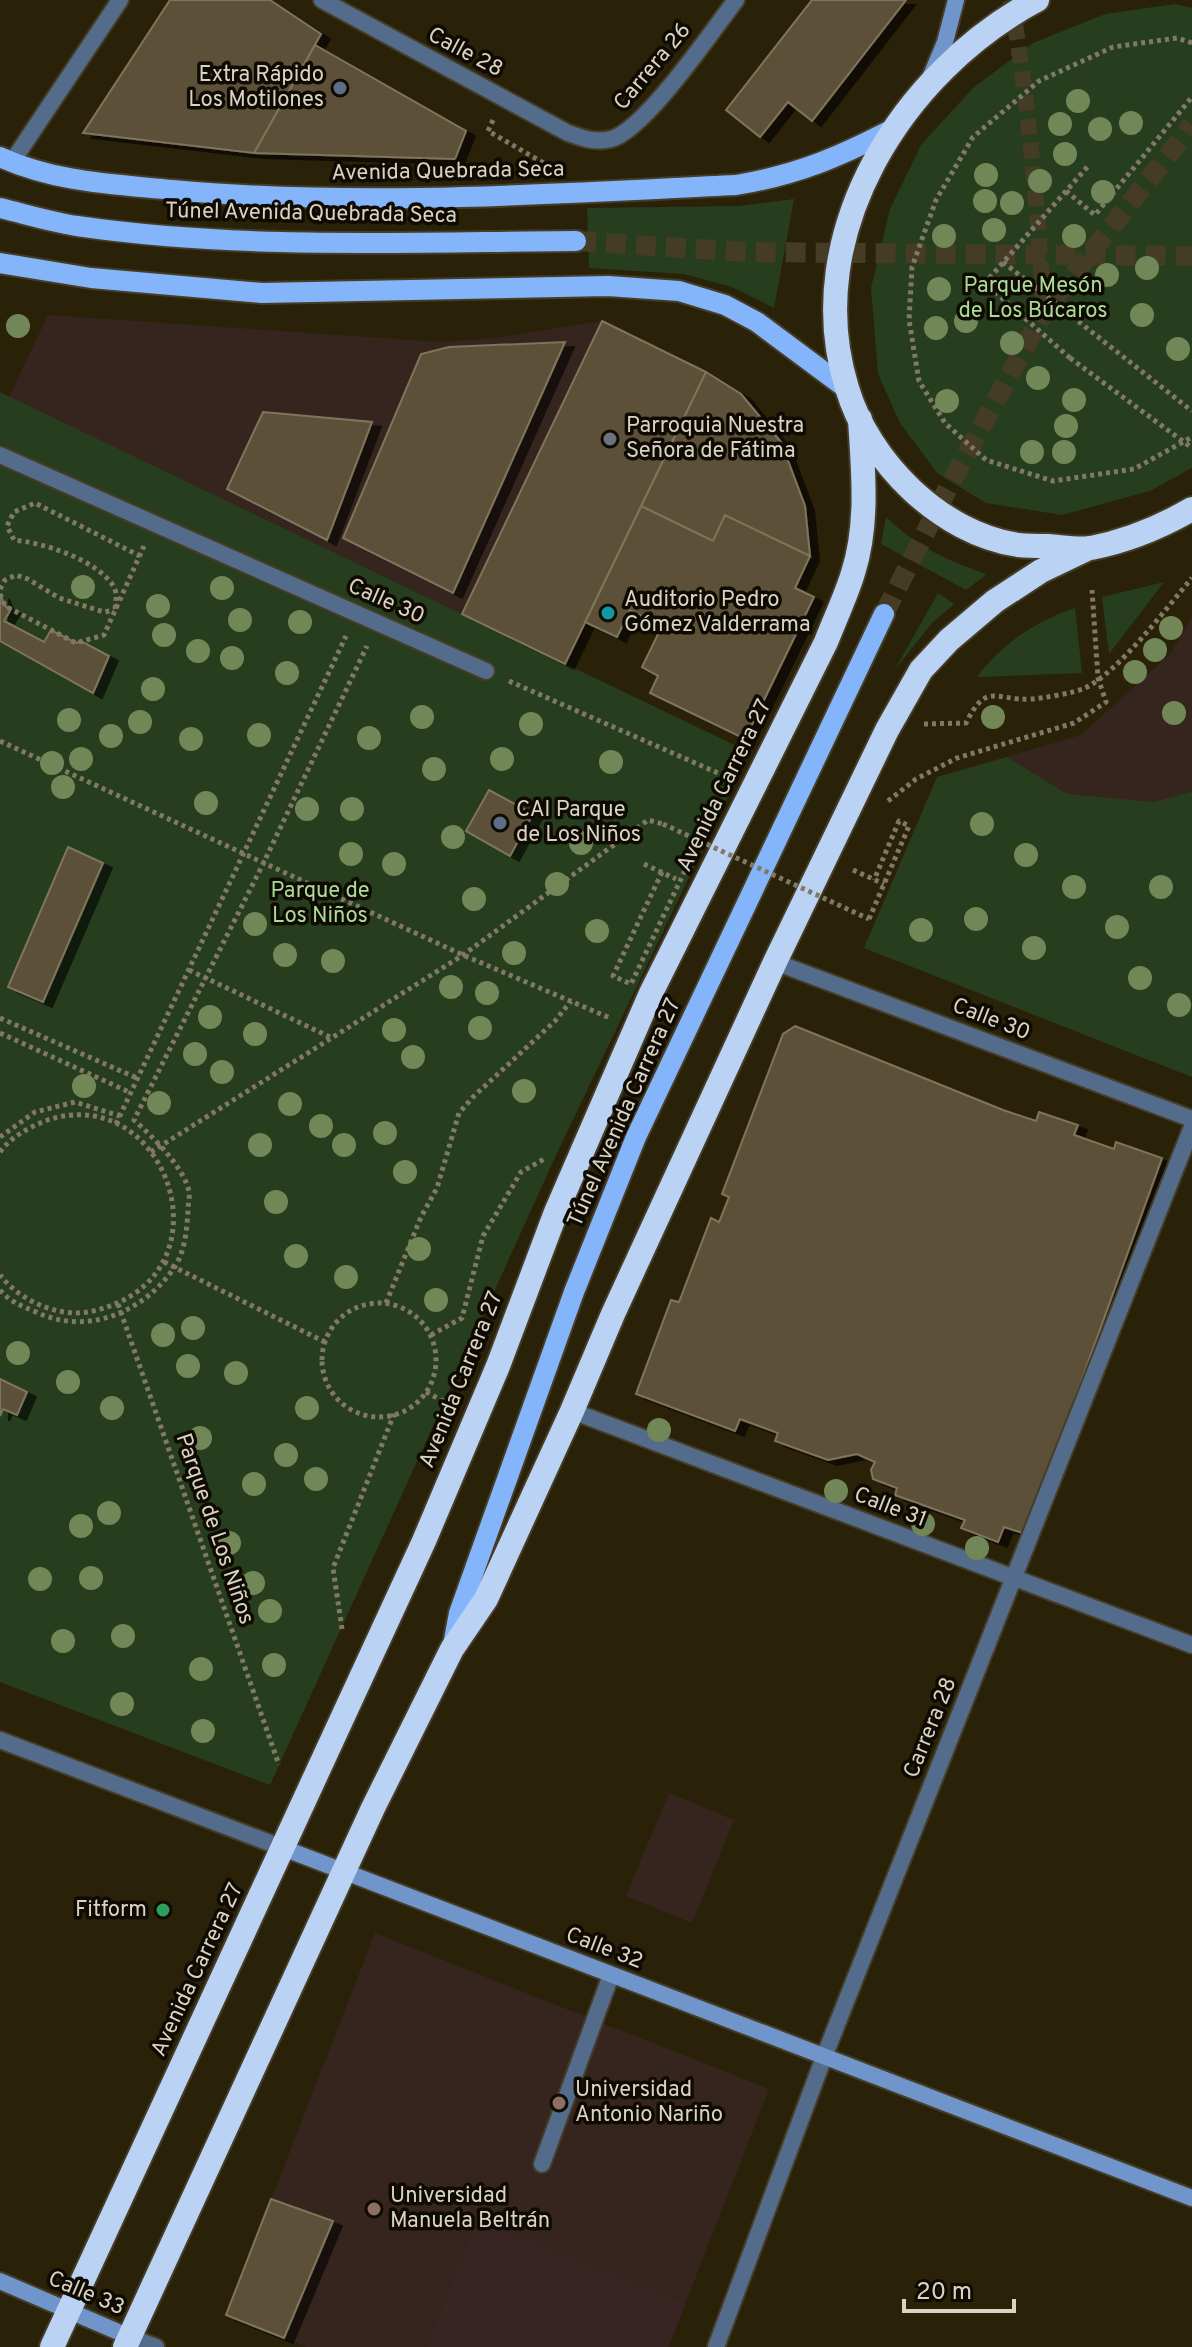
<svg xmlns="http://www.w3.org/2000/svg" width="1192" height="2347" font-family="Overpass,sans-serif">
<defs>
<filter id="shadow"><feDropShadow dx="9" dy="5" stdDeviation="0" flood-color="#0009"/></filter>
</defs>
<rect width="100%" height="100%" fill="#2a2109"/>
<path fill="#372423" d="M476 2218 686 2302 669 2347H426Z"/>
<path fill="#36251e" d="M48 315 440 342 495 338 602 321 462 614 9 397Z
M1192 617V1077L864 948 937 777 1081 735 1170 654Z
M669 1793 734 1820 692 1923 626 1896Z
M375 1933 769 2089 686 2302 476 2219 426 2347H307L226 2315Z"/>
<path fill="#263e1d" d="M1175 4 1192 8V468L1150 491 1062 515 986 503 938 474 900 423 878 374 871 288 890 209 921 145 973 88 1033 43 1105 14Z
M794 199 774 308 732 287 684 274 589 268 587 208 738 206Z
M0 392 749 752 558 1151 270 1785 0 1682Z
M886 517C918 547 945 560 987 574L966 590 881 544Z
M1164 582 1109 654 1102 597Z
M938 593 954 604 931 624 894 671Z
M1075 608 1082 673 977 677C1001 644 1036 621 1075 608Z
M1007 757 1067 794 1153 802 1192 792V1077L864 948 937 777Z"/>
<path fill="#5b5138" stroke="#7f755b" stroke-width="2" filter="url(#shadow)" d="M170 0H270L321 34 254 153 83 133Z
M812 0H906L812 121 788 102 760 137 726 110Z
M315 45 466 131 455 159 254 153Z
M602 321 706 372 565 664 462 614Z
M565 342 453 593 343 538 421 354 449 347Z
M706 372 741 394 781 442 805 506 810 556 725 515 713 541 641 506Z
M263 412 372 422 327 540 227 489Z
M641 506 713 541 725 515 810 556 795 588 814 597 745 739 650 693 658 676 642 667 662 626 630 610 617 637 585 622Z
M0 594 5 606 11 609 4 621 44 642 51 630 76 643 81 641 109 656 93 693 0 641Z
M489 790 533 814 510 856 466 831Z
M68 847 103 863 43 1002 8 987Z
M795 1026 1003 1110 1036 1121 1039 1112 1078 1125 1074 1135 1114 1149 1116 1142 1162 1158 1026 1534 1004 1527 998 1542 961 1528 965 1520 895 1495 897 1488 873 1479 871 1470 875 1462 857 1454 828 1460 775 1441 778 1433 740 1419 735 1431 636 1394 671 1300 679 1302 711 1218 719 1222 729 1197 722 1194 783 1034Z
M0 1379 27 1392 17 1415 3 1409 0 1416Z
M271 2199 333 2221 284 2338 226 2315Z"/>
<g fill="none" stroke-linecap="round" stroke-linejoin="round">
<path stroke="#443c25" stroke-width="16" stroke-dasharray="16 8" stroke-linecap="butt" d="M1011 0C1029 103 1037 207 1044 312"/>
<path stroke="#443c25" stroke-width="20" stroke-dasharray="20 10" stroke-linecap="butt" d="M576 241 745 252 1192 256
M884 614 946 492 1044 312 1192 125"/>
<defs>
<path id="lane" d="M542 2164 611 1975"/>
<path id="street" d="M322 0 568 133C582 138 595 143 611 139 645 130 712 31 736 0
M12 162 120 0
M0 455 486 671
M775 962 1192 1119
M572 1411 1192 1645
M0 1740 283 1848
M130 2337 156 2347
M716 2347 824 2057 1192 1127"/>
<path id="secondary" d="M930 78 945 42 956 0
M283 1848 1192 2198
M0 2281 130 2337"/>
<path id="primary" d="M0 157C55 182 112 184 172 190 360 207 548 194 736 185 796 175 837 158 891 130
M0 208C25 214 51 222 77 226 242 250 410 242 576 241
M0 263 91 278 262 293 608 286 679 291 725 305 757 322 847 389
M453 1645 459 1613 574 1292 636 1137 884 614"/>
<path id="highway" d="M1037 0C903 71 799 234 847 388 869 462 940 533 1018 545 1028 546 1038 546 1048 546 1062 547 1078 550 1091 548 1127 541 1161 527 1192 509
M52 2347 424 1541 498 1366 556 1212 651 993 826 642C835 619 846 596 853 573 869 523 863 470 860 419
M125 2347 373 1808 452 1649 486 1599 572 1411 613 1314 775 962 887 730 921 670 949 640 995 601 1041 571 1089 548"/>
</defs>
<use href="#lane" stroke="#463d27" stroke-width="20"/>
<use href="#street" stroke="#463d27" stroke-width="20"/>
<use href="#secondary" stroke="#463d27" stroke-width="20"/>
<use href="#primary" stroke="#463d27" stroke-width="24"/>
<use href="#highway" stroke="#463d27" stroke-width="28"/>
<path stroke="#817966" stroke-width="5" stroke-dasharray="4 4" stroke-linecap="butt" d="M1192 43 1177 38 1113 47 1039 81 973 137 936 200 912 267 909 320 919 381 945 423 986 460 1053 481 1134 469 1192 437
M493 120 488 131 549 166
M1066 191 1095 215 1192 97
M1003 262 1192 411
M1070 358 985 283 1089 165
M0 589 5 580 16 575 28 579 59 598 104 612 114 610
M0 594 5 606 76 643 104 635 144 546
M115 609C116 600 118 592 112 584 94 559 44 543 14 540L7 526 14 512 35 503 140 556
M509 681 727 777
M924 724 966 723C987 681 995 701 1031 699 1044 698 1074 693 1085 688 1119 672 1167 607 1192 578
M0 741 463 955 610 1018
M888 801 916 779 957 758 1074 723 1106 702 1098 678 1092 590
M644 864 676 879
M853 870 884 884
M869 919 909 826 899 821 874 880
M189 970 332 1038
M0 1018 137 1078
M0 1033 129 1092
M116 1124 346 636
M0 1137 35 1112 75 1102 120 1116
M0 1152C11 1137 28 1128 45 1121 167 1077 237 1278 93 1311 60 1319 20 1301 0 1275
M151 1152 463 955 648 820 663 824
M164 1262 325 1342
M0 1290C10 1302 22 1306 36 1312 86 1336 143 1313 174 1268 185 1252 187 1229 188 1210 188 1204 190 1197 189 1192 185 1168 151 1135 134 1120L264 862 367 646
M386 1303 421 1217 437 1188 459 1113 473 1097 555 1021 571 1001
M322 1360a57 57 0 1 1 114 0a57 57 0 1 1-114 0Z
M118 1304 279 1765
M431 1335 462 1318 483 1236 521 1172 546 1158
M426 1392 445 1402
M342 1629 333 1568 394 1414"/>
<use href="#lane" stroke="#546c8c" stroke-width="16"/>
<use href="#street" stroke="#546c8c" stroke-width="16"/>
<use href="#secondary" stroke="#6f95ca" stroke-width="16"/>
<use href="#primary" stroke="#84b5fa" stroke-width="20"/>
<use href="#highway" stroke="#bad2f3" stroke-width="24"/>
<path stroke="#817966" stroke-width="5" stroke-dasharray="4 4" stroke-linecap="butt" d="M1070 358 1192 448
M663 824 869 919
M662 872 613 976 631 984 699 841"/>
</g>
<g fill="#728758">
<circle cx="1078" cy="101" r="12"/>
<circle cx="1131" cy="123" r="12"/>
<circle cx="1060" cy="124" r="12"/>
<circle cx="1100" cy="129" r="12"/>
<circle cx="1065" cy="154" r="12"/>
<circle cx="986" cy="175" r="12"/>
<circle cx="1040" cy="181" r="12"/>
<circle cx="1103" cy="192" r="12"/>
<circle cx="985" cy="201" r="12"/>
<circle cx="1012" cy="203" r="12"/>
<circle cx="994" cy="230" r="12"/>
<circle cx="944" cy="236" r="12"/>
<circle cx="1074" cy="236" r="12"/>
<circle cx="1147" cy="268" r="12"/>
<circle cx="1107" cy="275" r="12"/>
<circle cx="939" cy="289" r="12"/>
<circle cx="1142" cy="315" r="12"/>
<circle cx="966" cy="321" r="12"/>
<circle cx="18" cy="326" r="12"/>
<circle cx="936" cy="328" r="12"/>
<circle cx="1012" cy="343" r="12"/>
<circle cx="1178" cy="349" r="12"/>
<circle cx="1038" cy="378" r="12"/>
<circle cx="1074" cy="400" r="12"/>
<circle cx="947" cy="401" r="12"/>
<circle cx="1066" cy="426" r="12"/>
<circle cx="1032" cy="452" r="12"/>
<circle cx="1064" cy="452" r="12"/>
<circle cx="83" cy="587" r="12"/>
<circle cx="222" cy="588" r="12"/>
<circle cx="158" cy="606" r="12"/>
<circle cx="240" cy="620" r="12"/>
<circle cx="300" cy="622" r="12"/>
<circle cx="1171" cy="628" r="12"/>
<circle cx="164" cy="635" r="12"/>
<circle cx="1155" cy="650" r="12"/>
<circle cx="198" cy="651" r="12"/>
<circle cx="232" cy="658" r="12"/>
<circle cx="1135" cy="672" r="12"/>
<circle cx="287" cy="673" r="12"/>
<circle cx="153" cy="689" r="12"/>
<circle cx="1174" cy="713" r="12"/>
<circle cx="422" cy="717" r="12"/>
<circle cx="993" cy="717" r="12"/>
<circle cx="69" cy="720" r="12"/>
<circle cx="140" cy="722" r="12"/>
<circle cx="531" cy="724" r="12"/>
<circle cx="259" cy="735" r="12"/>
<circle cx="111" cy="736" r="12"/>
<circle cx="369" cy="738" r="12"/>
<circle cx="191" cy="739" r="12"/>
<circle cx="81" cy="759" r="12"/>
<circle cx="502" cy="759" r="12"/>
<circle cx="611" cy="762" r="12"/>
<circle cx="52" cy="763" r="12"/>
<circle cx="434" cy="769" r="12"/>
<circle cx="63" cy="787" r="12"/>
<circle cx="206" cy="803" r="12"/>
<circle cx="307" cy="809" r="12"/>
<circle cx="352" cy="809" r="12"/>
<circle cx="982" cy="824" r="12"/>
<circle cx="453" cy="837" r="12"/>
<circle cx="581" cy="843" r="12"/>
<circle cx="351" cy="854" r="12"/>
<circle cx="1026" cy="855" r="12"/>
<circle cx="394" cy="864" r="12"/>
<circle cx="557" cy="884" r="12"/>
<circle cx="1074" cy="887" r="12"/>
<circle cx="1161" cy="887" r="12"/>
<circle cx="474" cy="899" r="12"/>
<circle cx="976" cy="919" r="12"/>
<circle cx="255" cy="924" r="12"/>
<circle cx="1117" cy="927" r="12"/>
<circle cx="921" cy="930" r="12"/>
<circle cx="597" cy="931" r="12"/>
<circle cx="1034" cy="948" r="12"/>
<circle cx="514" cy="953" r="12"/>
<circle cx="285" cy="955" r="12"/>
<circle cx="333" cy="961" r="12"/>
<circle cx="1140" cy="978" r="12"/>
<circle cx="451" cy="987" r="12"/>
<circle cx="487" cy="993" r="12"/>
<circle cx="1179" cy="1005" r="12"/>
<circle cx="210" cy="1017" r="12"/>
<circle cx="480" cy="1028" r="12"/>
<circle cx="394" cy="1030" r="12"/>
<circle cx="255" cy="1034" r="12"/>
<circle cx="195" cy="1054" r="12"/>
<circle cx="413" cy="1057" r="12"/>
<circle cx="222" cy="1072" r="12"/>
<circle cx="84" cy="1086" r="12"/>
<circle cx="524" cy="1091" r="12"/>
<circle cx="159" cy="1103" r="12"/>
<circle cx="290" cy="1104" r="12"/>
<circle cx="321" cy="1126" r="12"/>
<circle cx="385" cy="1133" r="12"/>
<circle cx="260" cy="1145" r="12"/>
<circle cx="344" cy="1145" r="12"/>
<circle cx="405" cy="1172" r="12"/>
<circle cx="276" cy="1202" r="12"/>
<circle cx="419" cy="1249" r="12"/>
<circle cx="296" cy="1256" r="12"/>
<circle cx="346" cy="1277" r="12"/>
<circle cx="436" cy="1300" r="12"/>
<circle cx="193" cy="1328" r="12"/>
<circle cx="163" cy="1335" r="12"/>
<circle cx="18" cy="1353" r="12"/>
<circle cx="188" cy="1366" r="12"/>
<circle cx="236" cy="1373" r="12"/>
<circle cx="68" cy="1382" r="12"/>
<circle cx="112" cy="1408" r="12"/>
<circle cx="307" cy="1408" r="12"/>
<circle cx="659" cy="1430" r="12"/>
<circle cx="200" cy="1438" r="12"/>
<circle cx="286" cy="1455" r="12"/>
<circle cx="316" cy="1479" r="12"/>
<circle cx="254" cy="1484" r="12"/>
<circle cx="836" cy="1491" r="12"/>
<circle cx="109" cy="1513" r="12"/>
<circle cx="923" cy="1524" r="12"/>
<circle cx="81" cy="1526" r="12"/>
<circle cx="229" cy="1543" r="12"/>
<circle cx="977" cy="1548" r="12"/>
<circle cx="91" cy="1578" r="12"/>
<circle cx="40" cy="1579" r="12"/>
<circle cx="253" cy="1583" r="12"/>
<circle cx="270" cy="1611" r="12"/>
<circle cx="123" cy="1636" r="12"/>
<circle cx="63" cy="1641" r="12"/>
<circle cx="274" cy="1665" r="12"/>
<circle cx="201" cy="1669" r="12"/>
<circle cx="122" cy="1704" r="12"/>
<circle cx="203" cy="1731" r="12"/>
</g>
<g fill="#5c6f8a" stroke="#0f0b03" stroke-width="3">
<circle cx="340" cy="88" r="8"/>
<circle cx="500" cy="823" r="8"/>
</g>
<circle fill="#6b7280" stroke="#0f0b03" stroke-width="3" cx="610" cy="439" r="8"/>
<circle fill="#0f9aa8" stroke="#0f0b03" stroke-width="3" cx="608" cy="613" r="8"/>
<circle fill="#2e9e5b" stroke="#0f0b03" stroke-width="3" cx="163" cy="1910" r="8"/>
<g fill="#8d6e63" stroke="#0f0b03" stroke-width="3">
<circle cx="559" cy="2103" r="8"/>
<circle cx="374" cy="2209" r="8"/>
</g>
<g text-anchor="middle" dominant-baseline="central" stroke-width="7" stroke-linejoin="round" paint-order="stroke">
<g font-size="22" fill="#d9d3c5" stroke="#0f0b03">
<text transform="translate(465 53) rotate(28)">Calle 28</text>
<text transform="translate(653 67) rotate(-50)">Carrera 26</text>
<text transform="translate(448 172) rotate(-1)">Avenida Quebrada Seca</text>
<text transform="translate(311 214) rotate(1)">Túnel Avenida Quebrada Seca</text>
<text transform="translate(386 602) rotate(24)">Calle 30</text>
<text transform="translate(725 786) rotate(-64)">Avenida Carrera 27</text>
<text transform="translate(991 1020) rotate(21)">Calle 30</text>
<text transform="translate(625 1113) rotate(-66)">Túnel Avenida Carrera 27</text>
<text transform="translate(462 1380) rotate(-68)">Avenida Carrera 27</text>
<text transform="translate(890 1508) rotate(21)">Calle 31</text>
<text transform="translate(214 1529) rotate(71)">Parque de Los Niños</text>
<text transform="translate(931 1728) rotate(-68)">Carrera 28</text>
<text transform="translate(604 1949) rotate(21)">Calle 32</text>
<text transform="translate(198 1970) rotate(-65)">Avenida Carrera 27</text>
<text transform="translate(86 2294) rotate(23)">Calle 33</text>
</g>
<g font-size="22" fill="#d9d3c5" stroke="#0f0b03" text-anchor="start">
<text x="324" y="75" text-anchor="end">Extra Rápido<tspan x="324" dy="25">Los Motilones</tspan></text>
<text x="626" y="426">Parroquia Nuestra<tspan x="626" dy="25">Señora de Fátima</tspan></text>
<text x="624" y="600">Auditorio Pedro<tspan x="624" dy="25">Gómez Valderrama</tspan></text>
<text x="516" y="810">CAI Parque<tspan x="516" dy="25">de Los Niños</tspan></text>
<text x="147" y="1910" text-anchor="end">Fitform</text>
<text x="575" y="2090">Universidad<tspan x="575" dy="25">Antonio Nariño</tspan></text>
<text x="390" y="2196">Universidad<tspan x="390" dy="25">Manuela Beltrán</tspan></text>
</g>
<g font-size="22" fill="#acdb99" stroke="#0f0b03">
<text x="1033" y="286">Parque Mesón<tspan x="1033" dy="25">de Los Búcaros</tspan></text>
<text x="320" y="891">Parque de<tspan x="320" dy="25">Los Niños</tspan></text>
</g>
</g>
<path d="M904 2299v12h110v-12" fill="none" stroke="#d9d3c5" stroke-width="4"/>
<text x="916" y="2299" font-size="24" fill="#d9d3c5" stroke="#0f0b03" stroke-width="6" paint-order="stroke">20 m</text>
</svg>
